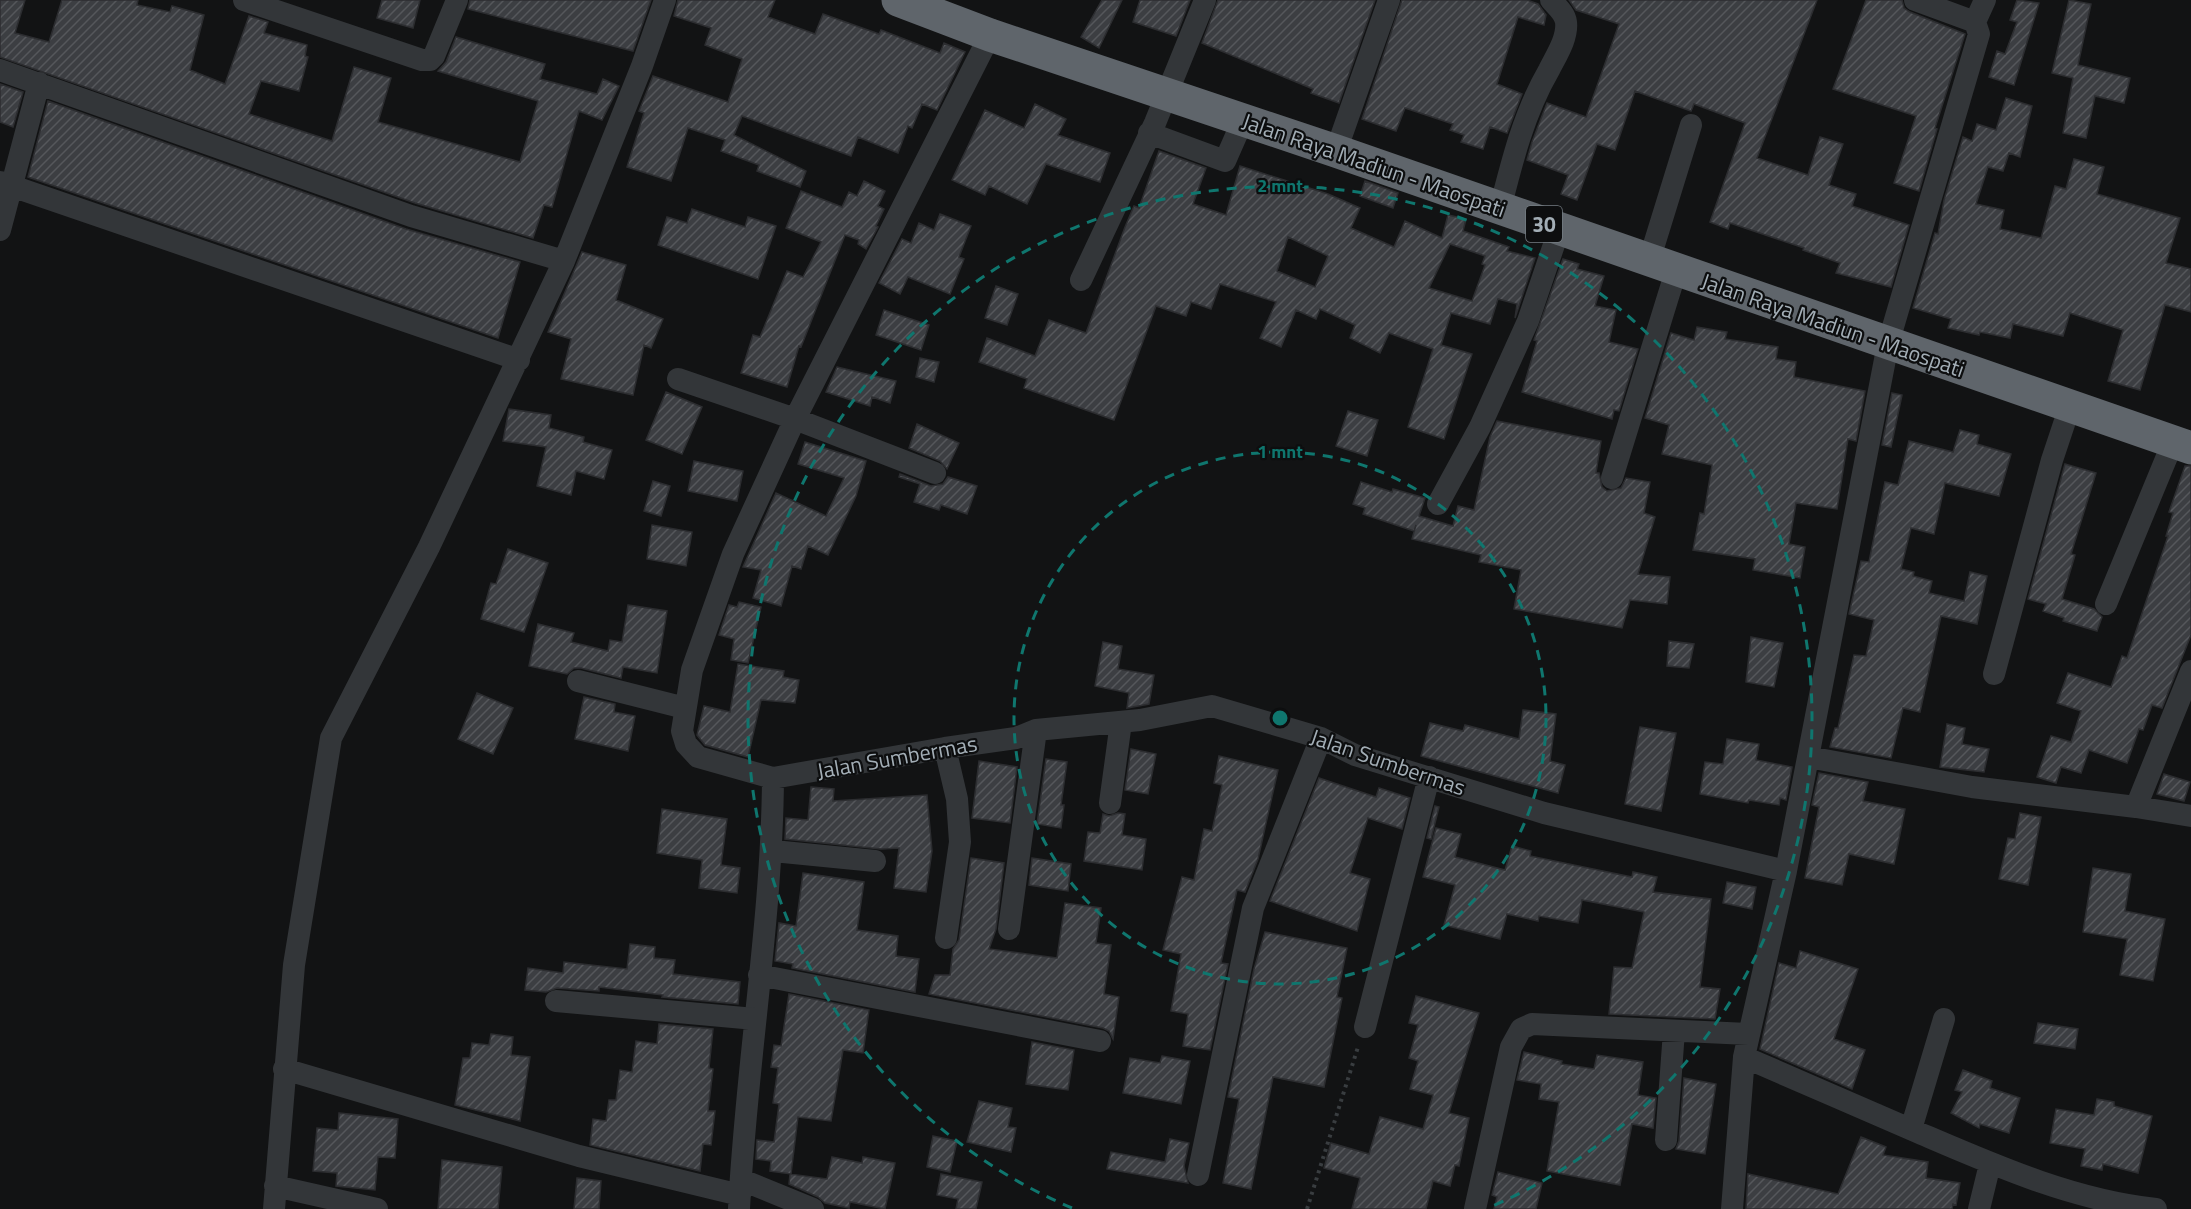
<svg xmlns="http://www.w3.org/2000/svg" width="2191" height="1209" font-family="'Titillium Web',sans-serif">
<defs>
<pattern id="building-hatch" width="6" height="6" patternUnits="userSpaceOnUse" patternTransform="scale(1.5)"><rect width="6" height="6" fill="#3c3e42"/><path d="M-1 1l2-2M0 6l6-6M5 7l2-2" fill="none" stroke="#55575b"/></pattern>
</defs>
<rect width="100%" height="100%" fill="#121314"/>
<path fill="url(#building-hatch)" stroke="#2c2d30" stroke-width="1.5" fill-rule="evenodd" d="M0 0H25L15 33 49 42 62 0H138L137 5 170 12 172 6 204 15 190 70 225 84 249 16 268 22 264 33 307 45 305 56 308 57 299 91 261 81 249 114 332 141 354 67 391 78 378 122 520 162 538 101 438 71 446 62 456 37 545 64 540 79 597 94 603 79 619 86 602 120 579 111 552 207 544 205 533 238 415 203 0 57Z
M382 0H420L413 28 377 18Z
M470 0H651L633 51 468 9Z
M678 0H775L768 17 815 34 823 14 879 34 881 30 940 53 944 43 965 52 937 110 922 104 912 128 908 126 898 153 858 137 851 156 742 116 734 135 806 171 800 187 757 171 759 165 721 151 725 140 688 128 671 181 627 167 644 113 639 111 653 76 728 102 742 59 705 45 711 28 674 16Z
M1102 0H1122L1099 48 1081 37Z
M1140 0H1190L1176 36 1133 22Z
M1218 0H1375L1339 103 1311 93 1313 89 1202 43Z
M1402 0H1527L1538 4 1546 15 1544 25 1518 17 1497 84 1522 94 1507 133 1490 127 1483 149 1461 142 1464 135 1450 130 1453 124 1405 108 1396 131 1362 119Z
M1569 0H1817L1757 158 1808 175 1820 137 1843 144 1829 185 1856 194 1852 206 1909 225 1891 287 1836 273 1840 263 1803 250 1804 248 1730 223 1728 229 1710 222 1745 123 1694 104 1691 111 1635 91 1615 150 1597 144 1577 200 1561 194 1568 175 1527 160 1532 142 1547 103 1586 117 1619 24 1576 10Z
M1866 0H1902L1904 8 1910 12 1965 34 1935 128 1937 129 1919 191 1894 183 1916 116 1833 89Z
M2017 0 2039 3 2014 85 1989 77 1997 51 2005 54 2017 22 2010 20Z
M2069 0 2091 4 2078 65 2130 78 2124 103 2095 96 2086 138 2063 133 2073 78 2052 73Z
M0 84 23 92 13 127 0 122Z
M2006 98 2032 106 2020 157 2009 153 2003 171 1988 167 1976 204 2004 210 2000 229 2041 238 2055 186 2066 189 2074 159 2104 167 2097 194 2180 218 2166 263 2191 269V312L2165 305 2140 390 2108 381 2123 330 2070 313 2063 336 2013 324 2010 338 1980 332 1979 335 1948 328 1951 319 1913 308 1935 233 1938 234 1944 200 1963 137 1972 141 1977 124 1996 130Z
M48 101 406 229 520 262 498 338 28 177Z
M1035 104 1066 119 1058 135 1110 153 1100 182 1046 164 1027 204 989 186 985 195 952 180 985 110 1024 128Z
M1159 151 1206 168 1193 204 1226 215 1240 166 1328 194 1360 208 1351 228 1394 247 1405 221 1442 238 1448 215 1466 219 1463 231 1509 247 1507 251 1535 258 1515 318 1517 304 1498 299 1490 324 1451 313 1441 345 1472 354 1444 439 1408 427 1433 349 1389 333 1380 353 1350 338 1355 325 1320 309 1316 319 1296 310 1281 347 1260 338 1276 302 1220 284 1211 309 1191 302 1186 316 1156 306 1114 420 1024 388 1027 379 979 362 987 338 1035 356 1049 320 1086 333 1125 227 1134 206 1139 208ZM1288 237 1328 256 1315 287 1277 271ZM1450 244 1485 256 1482 264 1485 265 1472 301 1429 288Z
M864 181 885 191 878 206 884 209 876 226 878 227 866 249 858 244 859 240 845 235 801 347 799 346 787 387 741 373 753 335 760 337 787 271 803 277 821 242 786 228 801 191 842 207 849 192 857 196Z
M1365 181 1398 193 1393 208 1360 196Z
M692 209 745 227 748 217 776 226 758 279 658 245 667 217 687 223Z
M940 214 971 226 959 257 964 259 950 294 908 277 900 294 879 283 902 239 911 243 919 223 934 230Z
M582 252 626 265 616 300 663 319 651 348 644 345 633 395 561 379 571 339 548 332Z
M1563 259 1579 264 1577 269 1604 276 1595 306 1616 310 1609 342 1638 349 1619 411 1614 410 1612 419 1522 392 1537 341 1534 340Z
M996 286 1018 294 1007 325 985 318Z
M884 310 929 325 921 350 876 335Z
M1697 327 1727 332 1725 339 1778 347 1776 359 1796 362 1794 377 1865 391 1856 441 1848 439 1837 509 1796 503 1789 544 1805 547 1800 578 1753 570 1755 559 1693 550 1700 513 1704 514 1712 465 1662 454 1669 425 1645 418 1671 333 1694 340Z
M920 358 939 362 934 382 916 377Z
M837 367 896 381 890 403 872 397 870 406 826 392Z
M666 392 702 407 682 454 646 440Z
M1892 393 1902 395 1891 447 1882 445Z
M509 409 551 415 549 428 584 437 583 442 612 450 604 479 576 471 571 495 537 486 546 447 503 441Z
M1348 411 1378 420 1367 456 1336 446Z
M1497 421 1601 441 1596 473H1599L1602 487 1607 491 1621 488 1626 478 1650 482 1644 513 1655 517 1638 574 1670 577 1667 604 1630 600 1622 628 1514 609 1521 570 1479 562 1481 555 1412 539 1416 525 1414 531 1363 514 1365 508 1353 504 1361 482 1392 492 1393 489 1425 498 1419 516 1453 526 1458 506 1474 510 1490 437Z
M917 424 959 443 947 469 940 461 909 448Z
M1960 430 1979 435 1977 444 2011 454 1999 496 1945 483 1934 534 1911 528 1901 569 1914 572 1913 576 1932 581 1929 593 1964 601 1970 572 1987 576 1977 624 1941 616 1920 712 1903 708 1891 758 1830 747 1835 728H1838L1854 655 1866 656 1874 620 1849 614 1861 561 1869 562 1885 482 1898 485 1909 441 1953 452Z
M805 442 866 461 856 496 828 555 808 546 801 569 792 566 781 606 753 598 761 570 743 567 776 493 826 516 844 478 798 464Z
M694 461 743 471 737 501 688 491Z
M2065 464 2096 473 2071 554 2075 555 2062 599 2094 609 2102 617 2097 631 2063 621 2064 618 2043 611 2046 604 2028 599Z
M2185 466H2191V635L2162 708 2152 705 2143 730 2139 729 2127 763 2089 750 2081 773 2061 767 2056 783 2037 777 2051 736 2071 742 2081 711 2057 703 2068 673 2111 687 2122 656 2127 658 2168 536H2166L2173 513 2169 512Z
M900 474 931 486 943 484 948 477 977 486 967 514 941 505 939 510 914 502 920 484 899 477Z
M653 481 670 486 661 516 644 511Z
M652 525 692 532 686 566 647 559Z
M508 549 548 563 524 632 481 619 491 583 496 584Z
M739 602 761 607 748 663 731 660 734 639 719 635 729 605 737 607Z
M628 605 667 611 657 673 623 667 621 678 581 668H574L567 674 529 666 538 624 574 633 571 642 608 651 610 640 622 642Z
M1751 637 1783 643 1774 687 1746 682Z
M1669 641 1694 644 1689 668 1667 666Z
M1103 642 1122 646 1118 669 1154 675 1149 704 1127 708 1129 693 1095 686Z
M738 664 784 671 783 677 799 680 795 703 761 700 748 757 705 745 697 735 704 706 730 712Z
M477 693 513 708 493 754 458 739Z
M584 697 615 704 614 712 635 716 628 751 575 739Z
M1523 710 1556 714 1550 761 1565 765 1558 793 1421 756 1430 723 1463 731 1465 725 1519 739Z
M1947 724 1965 728 1962 744 1989 749 1984 772 1940 767Z
M1640 727 1676 733 1661 811 1625 804Z
M1727 739 1759 744 1756 760 1792 767 1786 800 1780 798 1779 805 1749 800 1748 803 1700 794 1705 762 1723 764Z
M1131 749 1156 754 1148 794 1125 790Z
M1219 756 1278 770 1258 859 1245 892 1237 890 1233 908 1221 963 1228 964 1210 1050 1183 1046 1188 1014 1171 1011 1181 954 1163 950 1182 877 1194 880 1204 829 1212 831 1222 785 1214 783Z
M1046 759 1067 762 1061 805H1064L1061 828 1037 824Z
M979 761 1017 767 1010 823 972 818Z
M1819 773 1868 782 1863 801 1905 809 1894 864 1849 854 1842 885 1805 878 1819 807 1812 805Z
M2164 774 2190 782 2184 801 2157 794Z
M1319 778 1376 797 1379 788 1410 798 1402 829 1368 818 1350 873 1370 879 1357 931 1270 901Z
M811 787 834 789 833 801 927 795 932 851 926 892 894 888 899 848 881 849 785 839 786 818 808 820Z
M1435 806 1439 807 1431 839 1427 838Z
M662 809 727 819 721 865 740 868 737 893 699 888 702 860 657 853Z
M1118 813 1125 814 1122 835 1146 839 1142 870 1084 861 1088 832 1100 833 1103 814 1109 816Z
M2020 813 2041 817 2028 885 1999 879 2008 838 2015 839Z
M1436 828 1461 834 1455 857 1505 870 1512 846 1531 851 1530 856 1632 877 1633 872 1657 877 1653 892 1711 899 1700 987 1720 989 1715 1019 1609 1014 1614 967 1632 968 1644 912 1582 900 1578 923 1539 916 1538 921 1507 914 1500 939 1444 925 1455 885 1423 877Z
M971 858 1004 863 996 929 989 949 1057 958 1065 903 1101 908 1096 943 1111 945 1104 994 1119 997 1113 1039 1109 1031 1103 1028 929 994 935 975H950L953 949 959 940Z
M1032 858 1071 864 1068 891 1029 885Z
M2093 868 2131 874 2125 911 2165 919 2153 981 2120 975 2127 939 2083 932Z
M803 873 864 882 857 930 898 936 896 956 919 959 915 992 792 968 793 964 775 961 779 923 796 926Z
M1727 882 1756 887 1752 909 1723 903Z
M1265 932 1347 948 1337 997 1342 998 1324 1087 1273 1077 1251 1189 1223 1183 1239 1099 1228 1097 1254 969Z
M630 944 655 947 654 958 675 960 673 974 740 982 738 1004 662 997 663 995 599 987V991L557 988 546 992 525 990 528 968 563 973 564 962 627 969Z
M1800 951 1858 969 1834 1039 1865 1050 1852 1089 1760 1049 1779 963 1796 968Z
M789 994 869 1010 863 1053 843 1050 831 1121 798 1117 791 1174 770 1171 771 1161 756 1159 757 1140 774 1142 779 1104 773 1103 778 1068 771 1067 774 1045 781 1046Z
M1416 996 1479 1013 1449 1113 1469 1118 1459 1166 1455 1165 1450 1186 1433 1181 1426 1209H1352L1360 1178 1324 1168 1331 1143 1369 1154 1380 1117 1423 1129 1433 1095 1410 1089 1418 1061 1409 1058 1418 1025 1409 1023Z
M2038 1023 2078 1029 2075 1049 2034 1043Z
M659 1024 713 1029 709 1068 713 1069 708 1111H715L711 1145 703 1144 700 1171 590 1145 593 1119 606 1121 609 1100H616L620 1070 632 1072 636 1041 657 1044Z
M491 1034 513 1037 511 1055 530 1057 520 1121 455 1105 463 1058H470L472 1043 489 1045Z
M1032 1042 1074 1050 1068 1090 1026 1084Z
M1524 1052 1562 1061 1561 1064 1594 1069 1597 1055 1643 1062 1638 1095 1656 1098 1653 1128 1632 1124 1620 1185 1547 1171 1559 1102 1539 1099 1541 1084 1517 1080Z
M1162 1056 1190 1061 1181 1104 1123 1093 1130 1058 1160 1063Z
M1963 1070 1992 1081 1990 1088 2020 1098 2009 1133 1980 1124 1979 1128 1951 1113 1962 1092 1955 1090Z
M1684 1078 1716 1084 1705 1154 1676 1149 1679 1141Z
M2097 1099 2114 1102V1106L2152 1116 2138 1173 2103 1164 2102 1170 2081 1166 2085 1149 2050 1143 2056 1109 2094 1115Z
M979 1101 1012 1108 1008 1127 1016 1128 1011 1152 967 1142Z
M339 1113 398 1119 395 1158 378 1157 375 1190 336 1186 337 1173 313 1171 317 1128 338 1130Z
M933 1136 957 1141 950 1172 927 1167Z
M1861 1137 1886 1147 1883 1155 1928 1162 1926 1178 1960 1183 1956 1205 1953 1204 1952 1209H1746L1748 1174 1838 1194Z
M1170 1139 1189 1143 1184 1166 1188 1183 1107 1169 1111 1152 1165 1162Z
M832 1157 862 1163 863 1157 895 1163 885 1209 850 1202 849 1208 825 1203 818 1197 789 1184 790 1174 827 1179Z
M442 1160 502 1167 498 1209H438Z
M1498 1172 1542 1183 1536 1209H1494L1497 1197 1492 1195Z
M941 1174 982 1182 976 1209H956L958 1199 937 1195Z
M577 1178 601 1181 599 1209H574Z"/>
<g fill="none" stroke-linecap="round" stroke-linejoin="round">
<path stroke="#393d40" stroke-width="4" stroke-dasharray="3 4.5" stroke-linecap="butt" d="M1307 1209 1358 1047"/>
<path stroke="#333639" stroke-width="22" d="M244 0 422 60H430L434 56 457 0
M1975 22 1985 0
M0 70 411 216 564 261
M1149 133 1225 161 1243 120
M1336 151 1389 0
M0 182 519 360
M1500 209C1512 161 1524 113 1549 70 1556 56 1568 38 1566 22 1565 13 1556 6 1551 0
M0 230 39 83
M1649 261 1691 125
M1081 280 1155 123 1205 0
M678 379 795 419 935 473
M1612 478 1676 271
M1438 504 1480 427 1528 321 1559 230
M2106 604 2173 442
M1994 674 2052 460 2070 406
M578 681 685 708
M945 748 957 799 960 842 946 938
M1808 757 1972 787 2136 807 2191 816
M773 778 945 748 1016 738 1036 730 1140 720 1212 706 1321 738 1355 755 1544 813 1786 871
M1110 803 1121 722
M2136 807 2191 671
M773 851 875 861
M1009 929 1036 730
M759 975 1100 1041
M556 1001 755 1019
M1365 1027 1429 777
M1744 1057C1802 1082 1859 1107 1917 1132 1994 1165 2072 1200 2156 1209
M284 1069 579 1156 740 1195
M1911 1129 1944 1019
M1666 1140 1674 1031
M1198 1175 1253 908 1321 738
M742 1180 813 1209
M275 1186 377 1209
M274 1209 294 965 331 738 429 547 564 261 642 66 665 0
M739 1209C746 1065 772 922 773 778L698 757 686 744 682 731 692 670 733 554 795 419 990 35
M1475 1209 1511 1047 1521 1029 1532 1024 1748 1034
M1732 1209 1744 1057 1786 871 1888 344 1979 34 1975 22 1915 0
M1979 1209 1990 1164"/>
<path stroke="#5f656b" stroke-width="33" d="M898 0 990 35 1336 151 2191 448"/>
</g>
<g fill="none" stroke="#0f766e" stroke-width="3" stroke-dasharray="10 8">
<circle cx="1280" cy="718" r="266"/>
<path d="M1072 1208A532 532 0 1 1 1488 1208"/>
</g>
<g text-anchor="middle" dominant-baseline="central" stroke-width="4.5" stroke-linejoin="round" paint-order="stroke">
<rect fill="#0d0e0f" stroke="#767e84" stroke-width="1.5" x="1526" y="206" width="36" height="36" rx="4.5"/>
<g font-size="21" font-weight="bold" fill="#a3aeb6">
<text x="1544" y="224">30</text>
</g>
<g font-size="22" fill="#a3aeb6" stroke="#0d0e0f">
<text transform="translate(1374 165) rotate(19)">Jalan Raya Madiun - Maospati</text>
<text transform="translate(1833 325) rotate(19)">Jalan Raya Madiun - Maospati</text>
<text transform="translate(897 757) rotate(-10)">Jalan Sumbermas</text>
<text transform="translate(1388 762) rotate(19)">Jalan Sumbermas</text>
</g>
</g>
<circle cx="1280" cy="718" r="9" fill="#0f766e" stroke="#0d0e0f" stroke-width="3"/>
<g font-size="18" text-anchor="middle" font-weight="bold" fill="#0f766e" stroke="#0d0e0f" stroke-width="4.5" stroke-linejoin="round" paint-order="stroke">
<text x="1280" y="192">2 mnt</text>
<text x="1280" y="458">1 mnt</text>
</g>
</svg>
